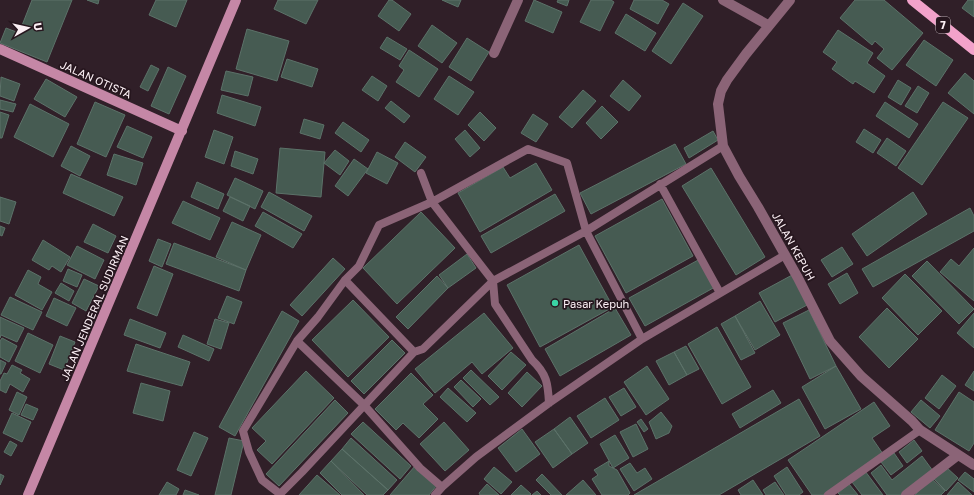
<svg xmlns="http://www.w3.org/2000/svg" width="974" height="495" font-family="'Golos Text',sans-serif">
<rect width="100%" height="100%" fill="#301f28"/>
<path fill="#465b52" stroke="#5c7269" d="M32 0H72L47 62 0 43 6 28 19 33Z
M87 0H99L98 4Z
M156 0H187L176 27 149 15Z
M278 0H318L306 24 274 9Z
M389 0H392L411 14 399 31 378 16Z
M442 0H461L458 7Z
M534 0 562 12 553 33 525 21Z
M558 0H569L567 6 557 2Z
M591 0H611L614 2 600 31 580 22Z
M634 0H662L669 4 658 24 630 9Z
M855 0H884L923 33 892 70 877 58 884 49 875 41 872 45 840 18Z
M968 0H974V17L962 8Z
M683 3 703 16 671 64 652 51Z
M626 14 656 33 645 51 615 33Z
M432 25 457 43 442 63 418 46Z
M247 29 289 41 277 81 236 69Z
M838 30 873 53 867 63 885 76 874 93 855 81 853 84 832 69 837 62 823 52Z
M387 37 407 49 400 60 380 48Z
M467 38 489 52 471 81 449 67Z
M924 40 953 60 936 86 906 65Z
M409 50 438 69 419 97 396 82 404 70 399 66Z
M287 59 318 69 312 87 281 77Z
M151 65 159 69 148 91 140 87Z
M168 67 186 76 169 114 151 106Z
M226 71 253 77 248 96 221 90Z
M965 73 974 81V114L948 93Z
M372 76 387 86 378 101 362 90Z
M449 76 474 92 458 115 434 99Z
M1 77 20 84 14 101 0 96Z
M46 79 77 97 65 117 34 99Z
M623 80 641 96 629 111 610 96Z
M898 80 911 88 901 105 888 97Z
M918 86 929 93 917 113 905 106Z
M583 90 596 101 572 128 559 117Z
M222 95 261 107 255 126 217 113Z
M0 100 16 104 13 112 0 109Z
M391 101 410 116 404 123 385 108Z
M95 102 125 115 106 157 77 144Z
M885 102 918 124 909 138 876 116Z
M943 102 968 118 922 185 898 168Z
M30 104 69 124 53 157 14 137Z
M602 106 618 122 601 139 586 123Z
M0 112 9 115 2 138H0Z
M480 112 496 128 484 141 468 125Z
M533 114 548 124 536 142 521 133Z
M304 119 324 125 320 139 300 133Z
M343 122 369 140 361 152 335 133Z
M127 126 152 137 143 158 117 147Z
M864 129 881 140 873 153 856 142Z
M214 130 233 137 224 164 205 157Z
M465 130 480 148 470 157 455 139Z
M713 131 718 140 689 158 684 148Z
M887 138 906 151 896 166 877 153Z
M405 142 426 157 415 172 395 157Z
M675 144 686 164 591 214 580 193Z
M71 146 90 156 80 176 61 166Z
M280 148 325 152 321 197 276 193Z
M335 150 349 161 340 175 324 163Z
M235 151 258 159 253 174 231 166Z
M377 152 398 163 387 184 366 173Z
M114 154 143 163 136 185 107 175Z
M354 159 368 169 348 196 335 186Z
M536 163 552 190 480 232 458 193 503 167 510 178Z
M711 168 765 257 736 275 682 186Z
M71 174 123 197 114 216 63 193Z
M235 178 263 191 255 209 227 195Z
M197 182 224 194 218 209 191 197Z
M269 192 312 216 304 231 261 207Z
M913 192 927 214 867 256 852 234Z
M555 194 565 211 491 253 481 236Z
M0 197 16 202 9 224 0 221Z
M230 197 250 206 243 221 223 211Z
M662 199 693 256 626 293 595 236Z
M183 201 220 218 210 240 172 223Z
M970 208 974 216V231L873 287 862 269Z
M263 212 302 234 293 248 255 226Z
M421 212 455 248 397 304 363 268Z
M232 222 261 235 246 270 216 257Z
M93 224 116 236 108 253 84 242Z
M0 226 5 228 2 236 0 235Z
M158 239 171 244 162 267 149 261Z
M43 240 70 257 61 272 52 266 49 270 32 260Z
M174 243 246 270 239 291 166 264Z
M579 245 613 307 540 347 507 285Z
M77 246 104 260 95 279 67 265Z
M842 247 853 264 832 277 821 260Z
M974 248V301L940 272 951 259 959 266Z
M467 254 476 268 448 288 439 275Z
M333 258 345 269 302 316 290 305Z
M700 259 715 287 645 326 629 298Z
M927 261 974 309 959 324 912 276Z
M154 266 173 274 157 316 137 308Z
M68 269 82 275 77 287 63 281Z
M28 270 41 277 38 284 52 292 42 310 15 295Z
M847 273 858 293 840 304 828 284Z
M794 274 809 304 775 322 759 293Z
M905 274 942 311 918 335 882 298Z
M437 276 448 288 408 329 396 317Z
M84 279 99 286 86 311 72 303Z
M61 283 74 291 69 301 55 293Z
M227 296 242 302 234 324 218 318Z
M10 297 42 312 33 330 1 315Z
M54 298 76 308 67 326 46 316Z
M353 300 389 337 348 377 312 340Z
M760 301 780 335 755 350 735 316Z
M615 308 631 335 560 376 545 349Z
M887 308 918 339 889 368 859 337Z
M809 310 836 366 810 379 783 323Z
M282 311 299 321 235 436 219 427Z
M484 313 513 348 482 374 472 362 435 393 415 369Z
M974 313V348L957 333Z
M735 316 755 353 741 360 721 324Z
M0 317 24 328 17 342 1 335 0 338Z
M130 319 166 333 160 348 124 335Z
M215 319 229 323 221 349 207 344Z
M717 327 751 387 722 404 688 344Z
M28 333 53 345 40 373 15 361Z
M183 335 214 349 209 361 178 347Z
M60 336 75 342 64 370 49 364Z
M2 338 17 346 9 362 0 357V341Z
M392 340 405 353 364 394 351 381Z
M136 344 190 362 182 386 127 371Z
M686 346 699 369 687 375 674 352Z
M511 352 526 365 502 390 488 376Z
M674 352 687 375 669 385 656 361Z
M0 360 6 363 1 374H0Z
M12 365 22 370 20 373 30 379 23 392 10 384 6 393 0 390V381L4 373 7 374Z
M647 366 669 399 646 415 624 382Z
M836 366 861 409 825 429 802 387Z
M471 370 499 397 490 405 463 378Z
M306 371 334 398 272 464 257 450 266 441 252 428Z
M974 371V391L965 385Z
M527 372 542 386 522 407 508 393Z
M411 373 433 395 423 404 438 419 419 438 403 423 396 430 375 409Z
M942 375 956 386 939 409 925 398Z
M461 380 481 399 473 407 454 387Z
M141 383 170 391 163 421 133 413Z
M448 388 476 413 467 422 440 397Z
M624 388 636 407 621 416 609 397Z
M773 390 781 403 740 428 732 414Z
M17 392 27 397 19 415 9 410Z
M959 392 974 402V443L969 451 935 430Z
M605 398 619 420 591 438 577 416Z
M799 399 820 436 719 495H634Z
M335 400 348 413 279 486 266 474Z
M921 400 940 416 930 428 911 412Z
M874 402 890 426 872 438 883 454 823 495H812L788 460Z
M26 404 38 409 33 420 21 415Z
M661 412 672 426 669 433 656 439 649 422Z
M12 413 31 422 22 442 3 433Z
M570 417 588 443 572 454 554 429Z
M641 419 648 429 644 432 637 422Z
M363 422 411 466 400 479 351 434Z
M444 422 469 450 445 471 420 444Z
M636 424 648 449 633 457 620 432Z
M522 429 540 454 516 472 498 448Z
M554 429 572 454 553 468 535 442Z
M194 432 208 438 191 476 177 470Z
M615 435 629 458 613 468 600 444Z
M229 438 244 441 231 495H215Z
M351 438 397 480 388 490 342 449Z
M914 440 922 451 907 463 899 452Z
M10 441 17 445 11 456 4 452Z
M342 449 388 490 383 495H367L331 461Z
M894 453 903 466 891 475 881 462Z
M922 456 933 471 902 495H887L871 473 881 465 892 480Z
M331 461 364 495H342L320 473Z
M609 461V466L617 470 630 493 628 495H602L592 479 598 475 594 470Z
M630 463 637 473 645 468 652 479 634 491 620 469Z
M415 466 437 485 429 495H390Z
M494 467 512 482 501 494 484 479Z
M787 467 803 492 799 495H786L774 476Z
M946 467 958 478 946 491 934 479Z
M865 471 883 495H862L852 482Z
M965 472 974 479V492L958 480Z
M0 474 4 476 0 485Z
M542 474 562 495H551L536 480Z
M317 475 340 495H299Z
M931 478 945 491 941 495H915Z
M583 480 596 495H566Z
M753 480 763 495H741L738 490Z
M167 482 179 489 176 495H159Z
M775 482 784 495H766L763 490Z
M958 482 972 495H947Z
M487 484 499 495H480L479 493Z
M849 484 858 495H840L838 493Z
M521 485 531 494 530 495H511Z
M185 490 199 495H183Z
M537 491 541 495H532Z"/>
<g fill="none" stroke-linecap="round" stroke-linejoin="round">
<path stroke="#8b6477" stroke-width="8" d="M421 173 432 202 493 281 495 304 532 360C547 374 548 384 549 403
M660 184 720 293
M345 280 414 352
M297 341 364 405 420 468 442 487
M280 494 262 480 249 452 243 431 297 341 318 317 345 280 359 266 379 225 432 202 528 149 567 163 586 231 642 339
M280 495V494L302 472 414 352 423 349 493 281 586 231 723 146
M435 495 442 487 476 457 549 403 642 339 785 255
M828 495 920 430"/>
<path stroke="#8b6477" stroke-width="10" d="M723 0 768 25
M790 0 746 54 727 80 721 91 718 104 723 146 739 176 758 207 798 278 830 341 861 376 912 421 920 430 974 465
M494 53 518 0
M906 495 958 455"/>
<path stroke="#c587a6" stroke-width="10" d="M0 49 182 131
M28 495 236 0"/>
<path stroke="#f2a2ca" stroke-width="10" d="M912 0 974 50"/>
</g>
<circle fill="#3ad4a5" stroke="#26161e" stroke-width="1.5" cx="555" cy="303" r="4"/>
<g text-anchor="middle" dominant-baseline="central" stroke-width="3.5" stroke-linejoin="round" paint-order="stroke">
<rect fill="#26161e" stroke="#bbaeb4" stroke-width="1" x="936" y="17" width="14" height="16" rx="3"/>
<g font-size="10" font-weight="bold" fill="#fbeff4">
<text x="943" y="25">7</text>
</g>
<g font-size="11" fill="#fbeff4" stroke="#26161e">
<text transform="translate(96 79) rotate(24)">JALAN OTISTA</text>
<text transform="translate(794 246) rotate(61)">JALAN KEPUH</text>
<text transform="translate(94 308) rotate(-67)">JALAN JENDERAL SUDIRMAN</text>
</g>
<g font-size="11" fill="#fbeff4" stroke="#26161e" text-anchor="start">
<text x="563" y="303">Pasar Kepuh</text>
</g>
</g>
<g transform="translate(28 28) rotate(82)" stroke="#26161e" stroke-width="3" paint-order="stroke">
<path d="M0-3L7 15L0 10L-7 15Z" fill="#fbeff4"/>
<text y="-6" font-size="11" font-weight="bold" text-anchor="middle" fill="#fbeff4">U</text>
</g>
</svg>
